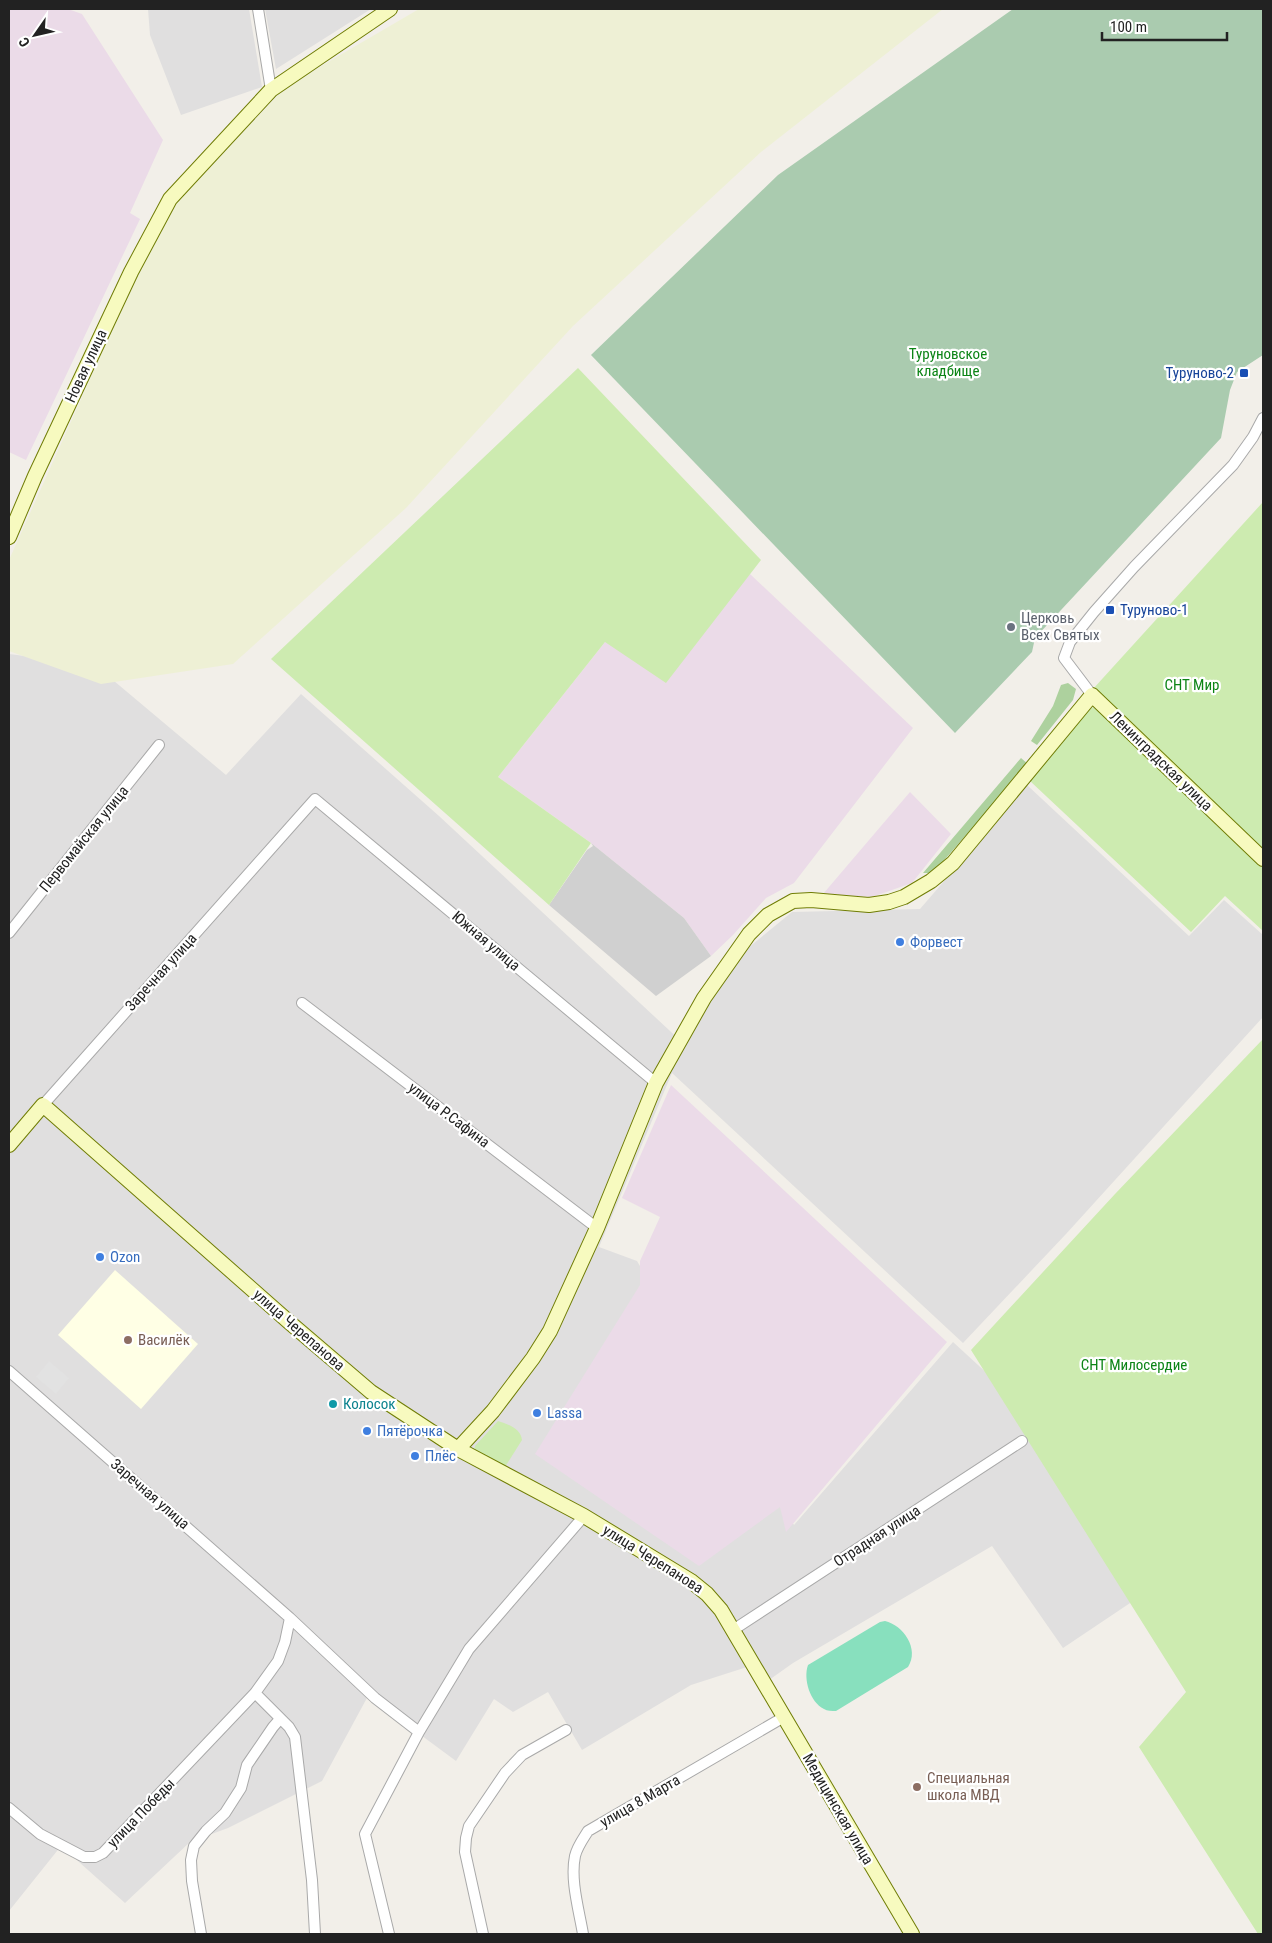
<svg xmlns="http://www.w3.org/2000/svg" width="1272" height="1943" font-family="'Roboto Condensed',sans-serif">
<rect width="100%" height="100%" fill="#f2efe9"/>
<path fill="#e0dfdf" d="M148 9H249L262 87 181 115 150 35Z
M265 9H371L276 69Z
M9 654 95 665 226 775 301 694 439 816 684 1044 706 1007 748 948 792 912 920 909 1027 785 1189 936 1224 900 1263 935V1017L1066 1234 963 1343 672 1073 599 1247 637 1261 794 1525 953 1342 1029 1412 1151 1589 1063 1648 992 1546 793 1663 759 1687 747 1667 691 1685 582 1750 548 1692 513 1712 494 1699 456 1761 368 1696 322 1781 228 1828 190 1842 125 1903 61 1846 9 1911Z"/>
<path fill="#ebdbe8" d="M9 9H68L82 14 163 140 130 213 140 219 26 460 9 452Z
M750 574 913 728 794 883 766 898 733 935 711 956 684 918 591 843 498 777 605 642 732 594Z
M910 792 951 834 912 883 872 897 823 894Z
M671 1085 947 1342 786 1532 780 1507 699 1566 535 1454 640 1285V1261L660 1217 622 1198Z"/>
<path fill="#ffffe5" d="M115 1270 198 1344 141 1409 58 1335Z"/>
<path fill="#d0d0d0" d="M591 843 684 918 711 956 656 996 549 905 587 850 593 846Z"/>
<path fill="#eef0d5" d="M419 9H943L761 152 573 326 406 508 233 664 101 684 9 651V560L146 254 176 201 287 86Z"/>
<path fill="#cdebb0" d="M578 368 761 560 666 683 605 642 498 777 591 843 549 905 271 659Z
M1263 502V851L1093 689Z
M1100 707 1263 863V931L1225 896 1191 932 1030 781 1088 708Z
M1263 1039V1934H1258L1139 1747 1186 1692 971 1350 1115 1194Z
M498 1421C508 1424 521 1429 522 1440L505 1467 474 1451 475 1446Z"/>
<path fill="#add19e" d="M1068 683 1076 689 1073 700 1037 745 1031 741 1053 706 1061 685Z
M1021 758 1028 764 933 873H923Z"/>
<path fill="#aacbaf" d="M1013 9H1263V355L1237 372 1230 390 1221 438 1035 638 1032 652 955 733 591 355 778 175Z"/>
<path fill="#88e0be" d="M885 1621C903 1625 920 1649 908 1667L836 1711C832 1711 827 1711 824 1709 810 1702 803 1679 808 1665L880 1622Z"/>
<path fill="#e2e2e2" d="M49 1361 69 1378 56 1394 36 1377Z"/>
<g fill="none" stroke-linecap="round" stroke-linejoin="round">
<defs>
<path id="street" d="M258 9 271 90
M1092 695 1064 658 1070 642 1094 612 1134 567 1233 465 1253 437 1263 418
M9 933 159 745
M302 1003 597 1228
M43 1105 315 799 656 1083
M9 1371 290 1618 375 1698 419 1732
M733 1630 1022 1441
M255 1693 289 1727 295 1737 312 1880 315 1934
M9 1808 40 1834 84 1857H95L103 1853 255 1693 278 1661 285 1642 290 1618
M201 1934 192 1881 191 1860 194 1846 206 1831 225 1813 241 1788 247 1765 273 1727 280 1719
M389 1934 365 1834 419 1732 469 1649 584 1516
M483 1934 465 1852 466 1838 469 1826 505 1773 522 1755 566 1730
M583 1934C579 1910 570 1880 575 1856 577 1847 583 1839 588 1831L784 1717"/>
<path id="secondary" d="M9 537 35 476 131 272 170 199 271 90 390 9
M9 1145 43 1105 289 1322 371 1392 458 1449 584 1516 691 1581 707 1594 721 1610 912 1934
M458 1449 493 1411 533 1358 550 1331 597 1228 656 1083 704 998 749 934 768 915 793 901 811 900 869 905 889 902 904 897 931 881 953 863 1092 695 1263 859"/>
</defs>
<use href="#street" stroke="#a9a9a9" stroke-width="12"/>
<use href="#secondary" stroke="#707d05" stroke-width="16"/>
<use href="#street" stroke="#fff" stroke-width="10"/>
<use href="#secondary" stroke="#f7fabf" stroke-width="14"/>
</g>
<g fill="#1a4fb4" stroke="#fff" stroke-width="2">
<rect x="1239" y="368" width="10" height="10" rx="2.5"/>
<rect x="1105" y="605" width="10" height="10" rx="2.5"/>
</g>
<circle fill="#6b7280" stroke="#fff" stroke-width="2" cx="1011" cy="627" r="5"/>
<g fill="#3f7fe0" stroke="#fff" stroke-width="2">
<circle cx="900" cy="942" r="5"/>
<circle cx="100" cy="1257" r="5"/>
<circle cx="537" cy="1413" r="5"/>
<circle cx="367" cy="1431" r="5"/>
<circle cx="415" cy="1456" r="5"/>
</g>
<g fill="#8d6e63" stroke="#fff" stroke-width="2">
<circle cx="128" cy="1340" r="5"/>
<circle cx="917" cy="1787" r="5"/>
</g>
<circle fill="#0f9aa8" stroke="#fff" stroke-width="2" cx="333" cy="1404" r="5"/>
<g text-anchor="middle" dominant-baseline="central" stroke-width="4.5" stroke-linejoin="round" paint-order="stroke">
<g font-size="15" fill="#0c8416" stroke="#fff">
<text x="948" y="354">Туруновское<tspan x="948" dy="17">кладбище</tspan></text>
<text x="1192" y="685">СНТ Мир</text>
<text x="1134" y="1365">СНТ Милосердие</text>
</g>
<g font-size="15" fill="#222" stroke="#fff">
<text transform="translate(86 366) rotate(-65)">Новая улица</text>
<text transform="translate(1161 761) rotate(44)">Ленинградская улица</text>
<text transform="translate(84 839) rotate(-51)">Первомайская улица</text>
<text transform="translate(486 941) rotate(40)">Южная улица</text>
<text transform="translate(161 972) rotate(-48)">Заречная улица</text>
<text transform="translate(449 1115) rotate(37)">улица Р.Сафина</text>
<text transform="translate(299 1330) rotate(41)">улица Черепанова</text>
<text transform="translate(150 1494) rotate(41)">Заречная улица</text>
<text transform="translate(877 1536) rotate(-33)">Отрадная улица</text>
<text transform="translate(653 1559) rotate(32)">улица Черепанова</text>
<text transform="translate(640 1801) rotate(-30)">улица 8 Марта</text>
<text transform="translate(838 1809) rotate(60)">Медицинская улица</text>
<text transform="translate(141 1813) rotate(-46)">улица Победы</text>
</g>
<g font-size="15" fill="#164399" stroke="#fff" text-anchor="end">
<text x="1234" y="373">Туруново-2</text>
<text x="1120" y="610" text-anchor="start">Туруново-1</text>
</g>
<g font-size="15" fill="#5b616d" stroke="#fff" text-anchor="start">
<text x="1021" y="618">Церковь<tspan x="1021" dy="17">Всех Святых</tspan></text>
</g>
<g font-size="15" fill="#366cbe" stroke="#fff" text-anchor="start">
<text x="910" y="942">Форвест</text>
<text x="110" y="1257">Ozon</text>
<text x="547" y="1413">Lassa</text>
<text x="377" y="1431">Пятёрочка</text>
<text x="425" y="1456">Плёс</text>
</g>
<g font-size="15" fill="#785e54" stroke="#fff" text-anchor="start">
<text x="138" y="1340">Василёк</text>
<text x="927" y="1778">Специальная<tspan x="927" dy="17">школа МВД</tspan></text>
</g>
<g font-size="15" fill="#0d838f" stroke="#fff" text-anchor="start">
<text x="343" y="1404">Колосок</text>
</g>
</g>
<rect width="1272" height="1943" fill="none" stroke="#222222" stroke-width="20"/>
<g transform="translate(35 35) rotate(236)" stroke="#ffffff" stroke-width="4" paint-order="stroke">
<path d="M0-4L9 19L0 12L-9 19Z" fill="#222222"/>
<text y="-8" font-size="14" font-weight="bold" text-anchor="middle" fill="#222222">С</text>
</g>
<path d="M1102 32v8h125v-8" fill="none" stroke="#222222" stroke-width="2.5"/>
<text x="1110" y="32" font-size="15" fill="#222222" stroke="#ffffff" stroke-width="4" paint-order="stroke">100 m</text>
</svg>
